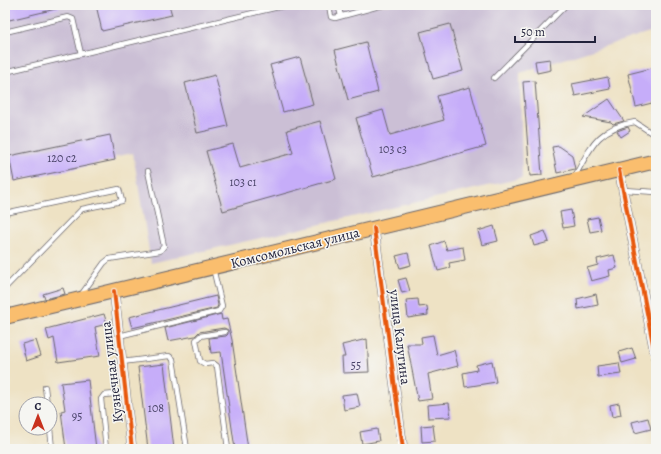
<svg xmlns="http://www.w3.org/2000/svg" width="661" height="454" font-family="Alegreya,serif">
<rect width="100%" height="100%" fill="#f6f6f2"/>
<filter id="ink" filterUnits="userSpaceOnUse"><feTurbulence type="fractalNoise" baseFrequency=".025" numOctaves="2"/><feDisplacementMap in="SourceGraphic" scale="8" xChannelSelector="R" yChannelSelector="G"/><feConvolveMatrix kernelMatrix="1 2 1 2 8 2 1 2 1" color-interpolation-filters="sRGB"/></filter>
<filter id="wash" filterUnits="userSpaceOnUse"><feTurbulence type="fractalNoise" baseFrequency=".012" numOctaves="4" result="noise"/><feDisplacementMap in="SourceGraphic" scale="16" xChannelSelector="R" yChannelSelector="G"/><feGaussianBlur stdDeviation="0.9" result="paint"/><feColorMatrix in="noise" values="0 0 0 0 0 0 0 0 0 0 0 0 0 0 0 0 0 1.4 0 .05"/><feComposite in="paint" operator="in"/></filter>
<g filter="url(#wash)">
<rect width="100%" height="100%" fill="#eee2c4"/>
<path fill="#cbbfd5" d="M5 5H656V30L520 73 522 178 151 263 133 153 5 179Z"/>
<g id="blocks">
<path fill="#c6adf9" d="M5 5H59L60 8 5 21Z
M96 5H169L172 15 102 31Z
M450 24 463 71 433 79 420 32Z
M366 42 378 92 348 100 335 50Z
M300 57 313 104 283 112 270 65Z
M550 59 551 70 537 73 535 61Z
M656 67V102L636 107 628 74Z
M215 75 228 126 197 133 185 83Z
M608 77 610 89 575 96 572 84Z
M535 81 542 175 530 176 523 82Z
M470 87 486 146 373 177 356 118 383 110 390 135 444 120 437 96Z
M609 99 624 121 613 124 611 122 583 117Z
M320 121 336 179 223 211 206 151 233 144 240 168 293 153 287 130Z
M628 127 630 131 621 137 617 131Z
M110 135 115 160 14 181 9 156Z
M559 146 572 155 575 169 557 173 552 147Z
M571 210 574 226 563 228 560 212Z
M598 217 601 230 590 232 587 219Z
M494 226 498 241 482 245 478 231Z
M545 231 549 242 534 246 531 236Z
M444 241 447 250 463 247 465 260 449 263 450 268 438 271 431 246Z
M408 253 411 265 400 268 396 256Z
M614 255 617 268 609 270 610 276 591 281 587 268 598 265 597 259Z
M406 278 410 291 402 293 398 280Z
M63 288 65 294 45 299 43 294Z
M596 294 598 305 578 309 577 299Z
M216 296 218 305 217 308 132 328 129 317Z
M418 299 419 307 427 306 428 315 408 318 406 300Z
M104 314 107 324 95 327 100 356 58 362 54 338 49 340 46 329Z
M221 314 222 320 227 319 232 340 248 449H235L221 352 211 353 209 338 226 336 228 334V330L224 328 199 332 195 336 168 341 165 328Z
M433 335 437 355 454 350 458 366 428 374 432 399 418 401 407 344H422L421 337Z
M367 339 369 372 343 373 342 357H345L342 345Z
M36 340 41 356 26 361 22 344Z
M632 348 636 359 622 363 619 352Z
M492 361 496 382 465 387 463 373 477 370 476 365Z
M619 363 621 374 598 377 597 366Z
M164 364 174 449H148L138 367Z
M88 380 96 449H66L61 411 65 410 61 383Z
M357 393 360 407 344 410 342 395Z
M449 403 451 417 428 418 427 405Z
M619 403 621 415 612 417 610 405Z
M648 418 651 429 635 433 632 422Z
M433 425 435 441 422 442 421 426Z
M377 429 379 441 362 444 360 432Z"/>
</g>
</g>
<g filter="url(#ink)">
<use href="#blocks" fill-opacity="0" stroke="#69656b" stroke-width="1"/>
<g fill="none" stroke-linecap="round" stroke-linejoin="round">
<defs>
<path id="lane" d="M329 5 331 17 335 18 383 5
M338 5 341 16
M5 32 68 17 73 19 81 54
M5 72 287 5
M494 78 566 5
M574 178C591 147 597 128 635 122L656 136
M624 190 656 192
M5 213 119 189 122 201 82 209 5 288
M81 295 104 263 109 259 160 251 164 246 148 171
M225 332 200 336 196 340 200 361 205 364 213 363 217 366 228 449
M119 336 219 311 222 306 213 268
M122 362 169 356 173 359 187 449
M45 387 47 404
M50 428 52 449
M106 449 101 399 104 395 126 393"/>
<path id="street" d="M619 170 656 359
M374 228 403 449
M114 291 132 449"/>
<path id="primary" d="M5 317 656 161"/>
</defs>
<use href="#lane" stroke="#69656b" stroke-width="6"/>
<use href="#street" stroke="#69656b" stroke-width="10"/>
<use href="#primary" stroke="#69656b" stroke-width="16"/>
<use href="#lane" stroke="#fff" stroke-width="4.5"/>
<use href="#street" stroke="#fff" stroke-width="9"/>
<use href="#primary" stroke="#fabe6e" stroke-width="14"/>
<defs>
<path id="cycleway" d="M619 170 656 359
M374 228 403 449
M114 291 132 449"/>
</defs>
<use href="#cycleway" stroke="#f6f6f2" stroke-width="6"/>
<use href="#cycleway" stroke="#e8590c" stroke-width="4"/>
</g>
</g>
<g text-anchor="middle" dominant-baseline="central" stroke-width="3" stroke-linejoin="round" paint-order="stroke">
<g font-size="12" fill="#4b456a">
<text x="393" y="149">103 с3</text>
<text x="62" y="158">120 с2</text>
<text x="243" y="182">103 с1</text>
<text x="356" y="365">55</text>
<text x="156" y="408">108</text>
<text x="77" y="416">95</text>
</g>
<g font-size="14" fill="#22223b" stroke="#f6f6f2">
<text transform="translate(295 248) rotate(-14)">Комсомольская улица</text>
<text transform="translate(400 337) rotate(83)">улица Калугина</text>
<text transform="translate(112 372) rotate(-97)">Кузнечная улица</text>
</g>
</g>
<rect width="661" height="454" fill="none" stroke="#f6f6f2" stroke-width="20"/>
<g transform="translate(38 416)"><circle r="19" fill="#f6f6f2" stroke="#a1a1a9"/>
<path d="M0-3L7 15L0 10L-7 15Z" fill="#c8321e"/>
<text y="-6" font-size="11" font-weight="bold" text-anchor="middle" fill="#22223b">С</text>
</g>
<path d="M515 36v6h80v-6" fill="none" stroke="#22223b" stroke-width="2"/>
<text x="521" y="36" font-size="12" fill="#22223b" stroke="#f6f6f2" stroke-width="3" paint-order="stroke">50 m</text>
</svg>
